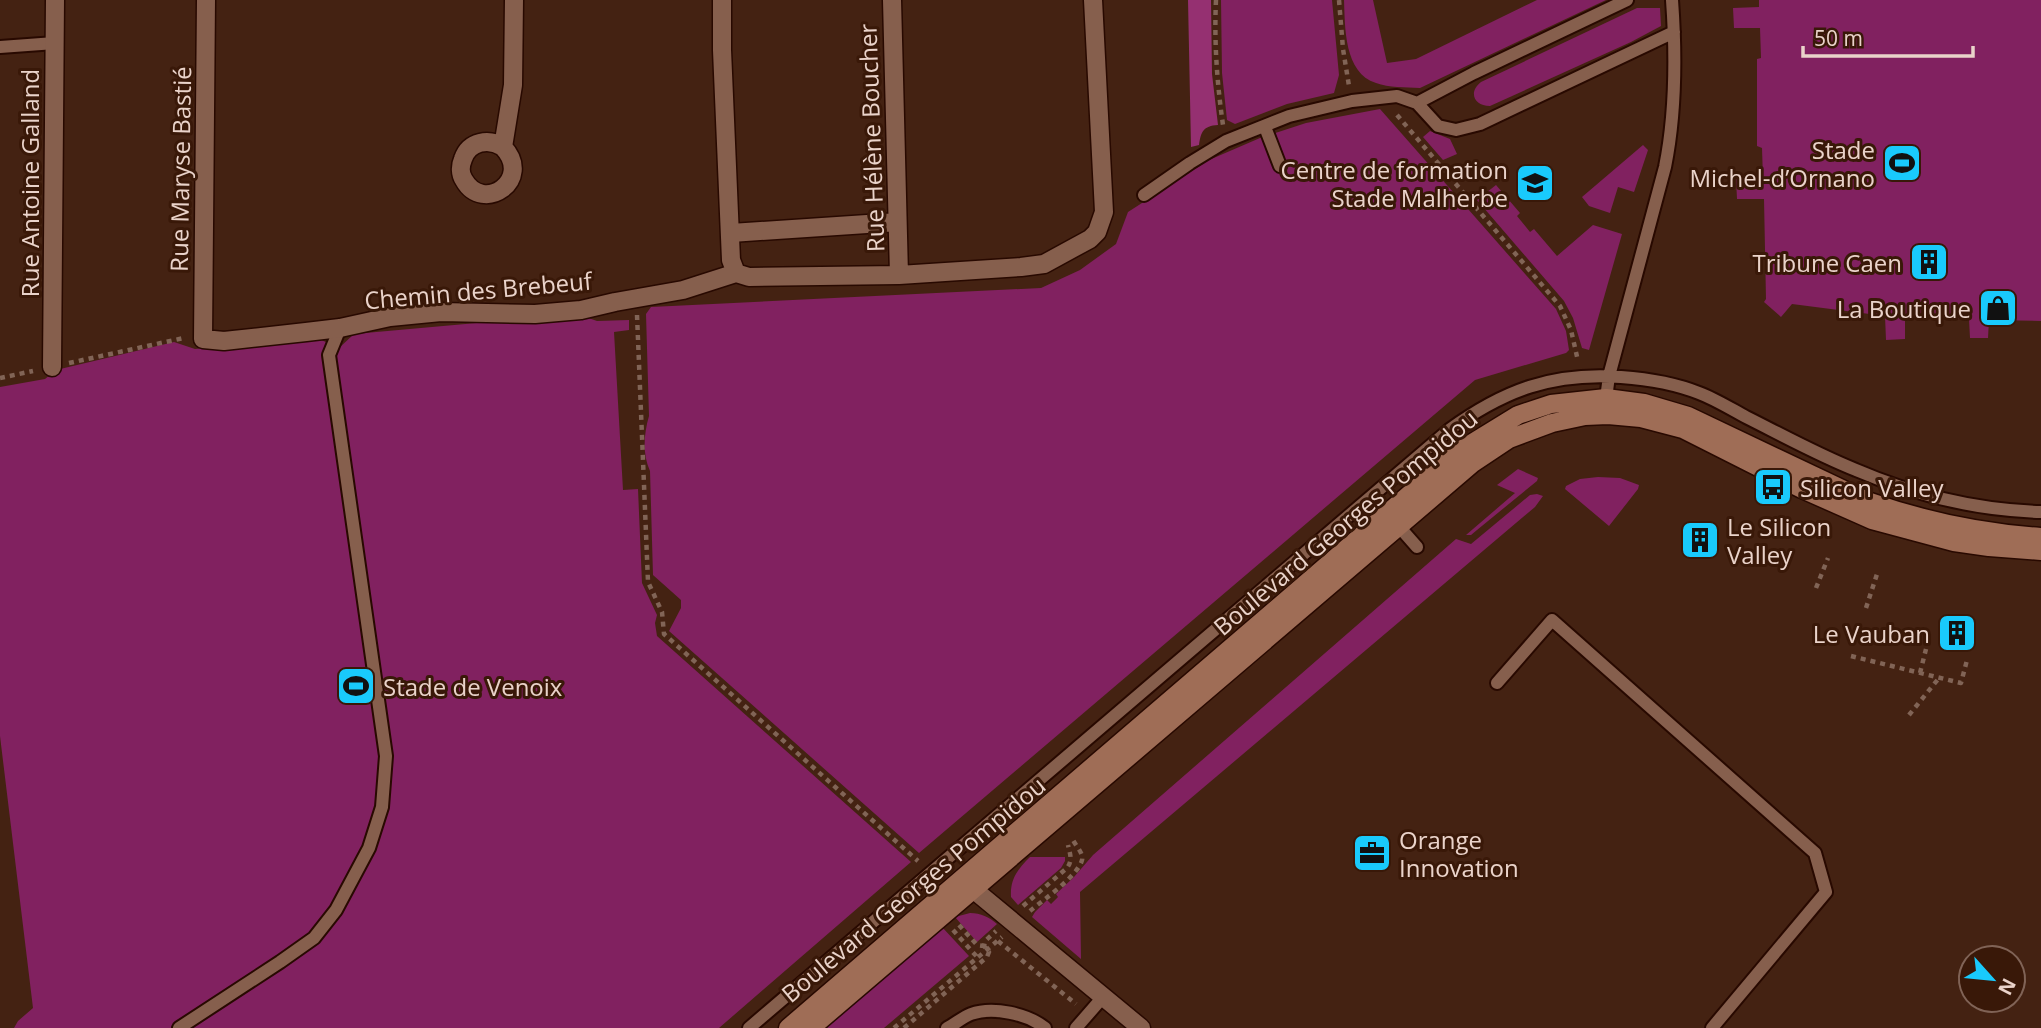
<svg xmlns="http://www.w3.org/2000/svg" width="2041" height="1028" font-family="'Open Sans',sans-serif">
<rect width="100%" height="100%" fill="#442212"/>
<path fill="#812160" d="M1221 0H1332L1339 75 1334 93 1287 104 1235 124 1227 120 1222 73Z
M1344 0H1373L1387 63 1416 59 1537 0H1606L1420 88C1405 87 1389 88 1376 83 1344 73 1345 27 1344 0Z
M1759 0H2041V321L1989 320 1988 338H1970L1969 319 1905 317V339L1886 340 1885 316 1792 304 1781 317 1764 302 1766 299 1764 199H1737L1736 179H1763L1762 148 1757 146V59L1761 58 1760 28H1734L1733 8 1759 7Z
M1637 8H1660L1661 26 1631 42 1490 106C1474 106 1468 92 1481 82Z
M1380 109 1556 309 1566 331 1569 350 1566 353 1475 380 919 853 669 631 681 608V600L653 575 650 471C642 454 644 433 649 416L646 314 651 307 1041 288 1080 270 1116 244 1128 212 1209 160 1260 138 1306 123Z
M1430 131 1450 139 1457 154 1443 160 1423 137Z
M1643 145 1648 150 1634 192 1618 187 1610 213 1589 206 1582 197Z
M1496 185 1520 213 1517 216 1530 232 1534 229 1557 256 1593 225 1622 234 1589 350 1582 348 1573 318 1564 301 1477 200Z
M577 314 597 321 629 320V330L614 332 623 490 638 489 642 583 657 615 655 623 657 636 911 862 719 1028H14L18 1021 33 1008 0 736V387L45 379 56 370 174 342 195 349 317 338 339 348 354 334Z
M1518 469 1538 478 1537 481 1477 530 1471 535H1466L1515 493 1497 485Z
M1598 477 1620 478 1639 485 1638 489 1609 526 1565 489 1566 486 1580 479Z
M1537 494 1543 496 1535 507 1080 892 1081 959 1032 917 1035 912 1047 900 1051 904 1058 897 1056 894 1074 877 1093 855 1456 539 1471 544 1530 495Z
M1030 857H1065V861L1061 868 1018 905 1011 897C1010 879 1017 870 1030 857Z
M970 913C981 913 989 917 997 924L977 942 955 917Z
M942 927 969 956 884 1028H822Z"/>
<path fill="#953071" d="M1188 0H1211L1212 74 1218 125C1203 126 1201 132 1199 145L1191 147Z"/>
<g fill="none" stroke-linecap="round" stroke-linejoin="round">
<defs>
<path id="lane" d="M0 47 55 43
M1417 103 1474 73 1627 0
M1265 127 1280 166
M1144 195 1190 163 1226 141 1289 116 1352 101 1397 96 1417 103 1438 126 1456 130 1480 124 1674 32
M1607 404V391L1609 376 1665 167C1676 112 1676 55 1672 0
M1395 522 1417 547
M1497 683 1552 620 1815 853 1826 892 1712 1028
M179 1028 280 962 314 938 336 910 369 848 382 807 386 756 329 355 340 328
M749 1028 1449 430C1504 390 1553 372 1621 377 1648 379 1674 383 1699 393 1715 399 1731 409 1746 417 1782 435 1818 455 1856 470 1914 495 1977 510 2041 512
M947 1028C955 1024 963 1017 971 1014 993 1006 1028 1014 1045 1028
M1076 1028 1103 997"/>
<path id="street" d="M206 0 203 339 224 341 306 332 340 328 390 317 441 312 535 314 581 310 615 302 683 290 736 273 749 277 899 275 1021 267 1044 264 1090 239 1097 232 1104 212 1093 0
M722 0V50L731 260 736 273
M892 0 899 275
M503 147C489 138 469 141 463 159 460 166 460 174 464 180 483 214 534 180 503 147L513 85 514 0
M731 233 897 222
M52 367 55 0
M973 889 1141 1028"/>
<path id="secondary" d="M788 1028 1461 450 1518 415 1551 404 1606 398 1644 403 1688 416 1867 501C1924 521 1981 533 2041 537
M811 1028 1473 463 1509 439 1552 423 1585 416 1608 415 1641 418 1683 429 1802 489 1872 520 1954 542 1989 547 2041 551"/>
</defs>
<use href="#lane" stroke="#280900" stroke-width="16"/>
<use href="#street" stroke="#280900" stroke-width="21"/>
<use href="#secondary" stroke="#280900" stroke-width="21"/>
<path stroke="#816456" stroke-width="4.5" stroke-dasharray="5 5" stroke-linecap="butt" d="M1216 0C1214 42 1217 83 1223 125
M1339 0 1343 49 1349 86
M1397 115 1560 306 1571 330 1578 361
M637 315 648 582 662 612 664 634 918 861
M69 363 184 338
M0 378 33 371
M1816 588 1828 558
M1866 608 1877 574
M1851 656 1961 683 1967 660
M1920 673 1926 649
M1909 715 1939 678
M1023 906 1067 868C1073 860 1070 854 1068 845
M1030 911C1043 900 1078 876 1082 860 1084 854 1076 846 1073 840
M959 925 977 945 984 946
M953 930 978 958
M998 941 1076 1004
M894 1028 1002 937
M904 1028 987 957 989 952 984 946 985 941 996 931"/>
<use href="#lane" stroke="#865f4d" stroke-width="12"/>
<use href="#street" stroke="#865f4d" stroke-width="18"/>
<use href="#secondary" stroke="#9f6d56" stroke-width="18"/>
</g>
<defs>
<symbol id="stadium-square" viewBox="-11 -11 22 22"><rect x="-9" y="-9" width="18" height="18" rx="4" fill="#19cafc" stroke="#391808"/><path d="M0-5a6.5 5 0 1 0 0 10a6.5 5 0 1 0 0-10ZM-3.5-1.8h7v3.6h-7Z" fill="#111"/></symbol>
<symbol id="school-square" viewBox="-11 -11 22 22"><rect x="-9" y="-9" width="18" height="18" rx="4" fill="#19cafc" stroke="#391808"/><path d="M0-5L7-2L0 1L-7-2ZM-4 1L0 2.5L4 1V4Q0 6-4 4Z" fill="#111"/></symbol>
<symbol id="building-square" viewBox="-11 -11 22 22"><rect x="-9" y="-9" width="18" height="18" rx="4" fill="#19cafc" stroke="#391808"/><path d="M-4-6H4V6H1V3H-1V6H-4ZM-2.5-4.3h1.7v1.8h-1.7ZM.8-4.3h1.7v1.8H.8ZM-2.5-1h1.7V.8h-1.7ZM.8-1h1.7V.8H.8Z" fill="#111"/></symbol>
<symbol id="shop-square" viewBox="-11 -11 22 22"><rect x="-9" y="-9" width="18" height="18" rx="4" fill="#19cafc" stroke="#391808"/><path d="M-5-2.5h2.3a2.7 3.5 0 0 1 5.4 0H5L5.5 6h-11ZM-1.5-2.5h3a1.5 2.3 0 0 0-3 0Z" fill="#111"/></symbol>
<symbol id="bus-square" viewBox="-11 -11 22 22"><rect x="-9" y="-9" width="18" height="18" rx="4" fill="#19cafc" stroke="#391808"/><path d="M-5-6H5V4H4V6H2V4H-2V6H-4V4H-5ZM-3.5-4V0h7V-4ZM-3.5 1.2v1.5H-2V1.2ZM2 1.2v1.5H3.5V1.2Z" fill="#111"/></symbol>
<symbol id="office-square" viewBox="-11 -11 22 22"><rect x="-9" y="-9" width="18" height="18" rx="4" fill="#19cafc" stroke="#391808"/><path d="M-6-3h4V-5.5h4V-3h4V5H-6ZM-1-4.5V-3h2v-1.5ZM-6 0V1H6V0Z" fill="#111"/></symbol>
</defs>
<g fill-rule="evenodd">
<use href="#stadium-square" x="1880" y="141" width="44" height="44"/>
<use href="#school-square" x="1513" y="161" width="44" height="44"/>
<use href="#building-square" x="1907" y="240" width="44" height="44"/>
<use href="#shop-square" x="1976" y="286" width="44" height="44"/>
<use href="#bus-square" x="1751" y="465" width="44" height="44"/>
<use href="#building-square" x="1678" y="518" width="44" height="44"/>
<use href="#building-square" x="1935" y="611" width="44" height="44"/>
<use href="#stadium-square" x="334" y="664" width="44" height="44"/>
<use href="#office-square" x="1350" y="831" width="44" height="44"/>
</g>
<g text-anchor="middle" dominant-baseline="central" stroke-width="6" stroke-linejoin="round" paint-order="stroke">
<g font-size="24" fill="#ead3ca" stroke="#391808">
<text transform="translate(871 138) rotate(-92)">Rue Hélène Boucher</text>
<text transform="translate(180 169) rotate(-89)">Rue Maryse Bastié</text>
<text transform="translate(29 183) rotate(-90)">Rue Antoine Galland</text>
<text transform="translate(478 290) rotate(-5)">Chemin des Brebeuf</text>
<text transform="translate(1345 522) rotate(-40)">Boulevard Georges Pompidou</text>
<text transform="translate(913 889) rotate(-40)">Boulevard Georges Pompidou</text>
</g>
<g font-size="24" fill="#ead3ca" stroke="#391808" text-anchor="end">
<text x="1875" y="149">Stade<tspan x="1875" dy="28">Michel-d’Ornano</tspan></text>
<text x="1508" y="169">Centre de formation<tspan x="1508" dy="28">Stade Malherbe</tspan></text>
<text x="1902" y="262">Tribune Caen</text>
<text x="1971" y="308">La Boutique</text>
<text x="1800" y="487" text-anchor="start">Silicon Valley</text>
<text x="1727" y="526" text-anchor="start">Le Silicon<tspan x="1727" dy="28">Valley</tspan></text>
<text x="1930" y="633">Le Vauban</text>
<text x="383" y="686" text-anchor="start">Stade de Venoix</text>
<text x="1399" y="839" text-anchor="start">Orange<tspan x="1399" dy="28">Innovation</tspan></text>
</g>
</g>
<g transform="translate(1992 979) rotate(117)"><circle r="33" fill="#391808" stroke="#806356" stroke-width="2"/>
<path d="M0-5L12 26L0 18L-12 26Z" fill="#19cafc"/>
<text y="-10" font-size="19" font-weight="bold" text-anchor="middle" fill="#ead3ca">N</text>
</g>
<path d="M1803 46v10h170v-10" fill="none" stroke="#ead3ca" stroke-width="3.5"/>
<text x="1814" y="46" font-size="21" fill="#ead3ca" stroke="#391808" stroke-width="5" paint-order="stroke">50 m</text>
</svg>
